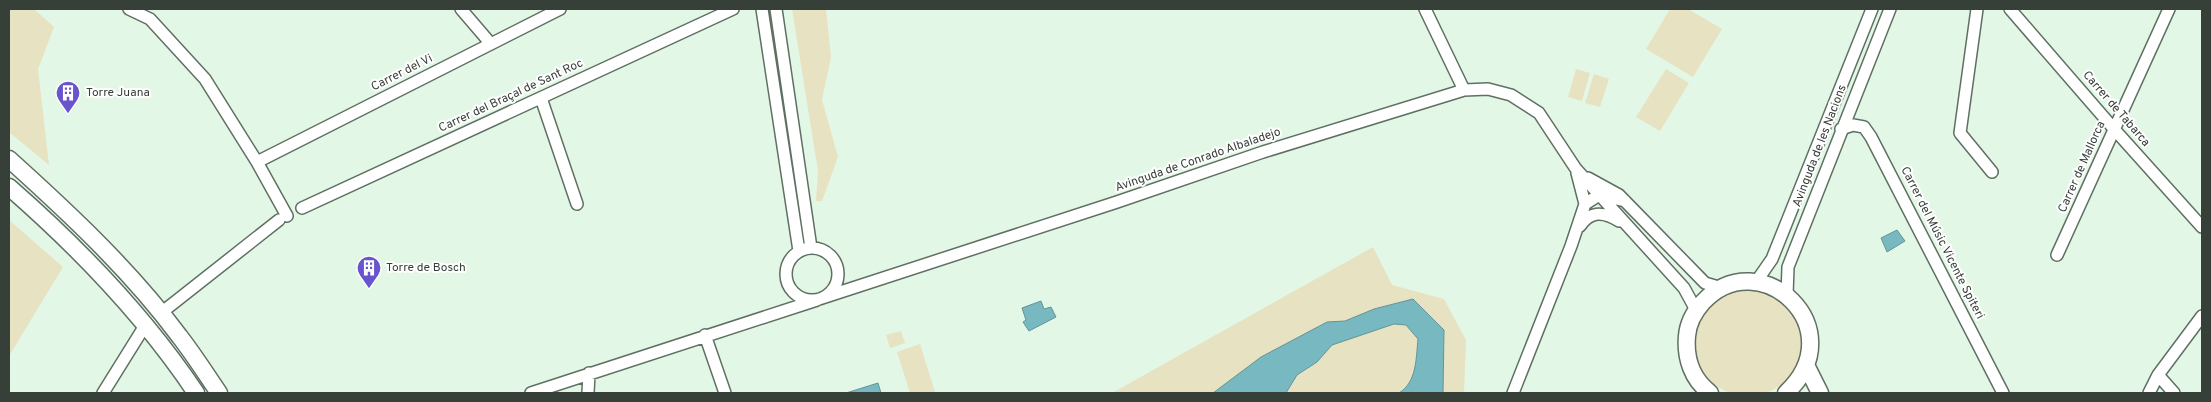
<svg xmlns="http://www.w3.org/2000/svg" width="2211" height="402" font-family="Overpass,sans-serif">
<rect width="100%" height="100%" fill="#e3f7e7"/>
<path fill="#e7e2c1" d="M9 9H34L54 27 38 69 49 165 9 132Z
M792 9H826L831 57 822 100 838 157 822 201H816L818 171Z
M1670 9H1688L1722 29 1693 77 1646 49Z
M1576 69 1590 73 1582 101 1568 97Z
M1666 69 1689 83 1660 131 1636 117Z
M1594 74 1609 79 1600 107 1585 103Z
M9 220 63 267 9 356Z
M1373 247 1392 285 1444 299 1466 340 1464 393H1112Z
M1695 343a53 53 0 1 1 106 0a53 53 0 1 1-106 0Z
M901 331 905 343 890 348 886 335Z
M920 344 935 392 910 393 897 352Z"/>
<path fill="#78b8c0" stroke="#649498" d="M1897 230 1905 241 1887 252 1881 238Z
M1413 299 1444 330 1443 393H1399C1417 382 1416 358 1418 339L1406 325 1394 324 1332 345 1317 362 1297 375 1286 393H1213L1261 357 1327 322 1345 321 1374 309Z
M1041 301 1044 309 1051 307 1056 317 1029 331 1023 322 1026 320 1022 308Z
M878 383 881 393H846Z"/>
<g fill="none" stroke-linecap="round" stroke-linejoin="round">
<defs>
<path id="street" d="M129 9 150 19 205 79 257 162 287 216
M461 9 491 44
M762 9 799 251
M776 9 811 248
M1425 9 1464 90
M1977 9 1960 133 1992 172
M2010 9 2114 129 2202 227
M541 98 577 204
M1841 129 1853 125 1864 127 1871 137 2003 393
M257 162 560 9
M1577 173 1585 204
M1588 178 1619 195 1705 283 1722 288
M302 208 733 9
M1580 226C1591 210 1604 212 1619 221
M786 274a26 26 0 1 1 52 0a26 26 0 1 1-52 0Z
M2057 255 2169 9
M1756 282 1772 259 1872 9
M1787 295 1788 267 1890 9
M822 298 1117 202 1263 152 1464 90 1488 89 1511 95 1539 113 1576 169 1684 288 1696 310
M161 313 279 220
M705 335 725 393
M2158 375 2174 393
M103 393 146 324
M531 393 817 300
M588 393 589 373
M1513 393 1571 246 1585 204 1599 195 1625 201
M2149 393 2158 375 2202 316"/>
<path id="secondary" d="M9 159C70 214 131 271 180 337 194 355 206 374 219 393
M9 187C80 249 144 315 196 393
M1807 367 1820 393
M1710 393C1692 379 1685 358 1687 336 1688 323 1694 312 1703 302 1760 241 1855 329 1786 393"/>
</defs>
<use href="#street" stroke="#5f7063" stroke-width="14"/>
<use href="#secondary" stroke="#5f7063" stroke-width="19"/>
<use href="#street" stroke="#fff" stroke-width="11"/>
<use href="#secondary" stroke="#fff" stroke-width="16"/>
</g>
<defs>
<symbol id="building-pin" viewBox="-11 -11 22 30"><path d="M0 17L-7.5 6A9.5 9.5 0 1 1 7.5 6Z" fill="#6854cd" stroke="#fefefe"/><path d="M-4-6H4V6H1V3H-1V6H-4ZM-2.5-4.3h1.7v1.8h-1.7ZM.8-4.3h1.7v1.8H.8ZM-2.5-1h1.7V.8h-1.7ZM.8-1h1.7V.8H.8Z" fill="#fff"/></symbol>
</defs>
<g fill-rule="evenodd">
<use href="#building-pin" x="54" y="79" width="28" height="38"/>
<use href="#building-pin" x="355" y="254" width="28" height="38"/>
</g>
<g text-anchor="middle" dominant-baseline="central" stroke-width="4" stroke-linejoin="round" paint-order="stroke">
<g font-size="12" fill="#373f39" stroke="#fefefe">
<text transform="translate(402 73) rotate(-27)">Carrer del Vi</text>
<text transform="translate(511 96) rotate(-25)">Carrer del Braçal de Sant Roc</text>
<text transform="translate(2116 109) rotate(49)">Carrer de Tabarca</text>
<text transform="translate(1820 146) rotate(-69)">Avinguda de les Nacions</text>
<text transform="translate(1198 160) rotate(-19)">Avinguda de Conrado Albaladejo</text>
<text transform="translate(2082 167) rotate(-66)">Carrer de Mallorca</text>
<text transform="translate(1942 243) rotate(63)">Carrer del Músic Vicente Spiteri</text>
</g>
<g font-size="12" fill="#373f39" stroke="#fefefe" text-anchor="start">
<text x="86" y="93">Torre Juana</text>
<text x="386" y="268">Torre de Bosch</text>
</g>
</g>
<rect width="2211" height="402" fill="none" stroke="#373f39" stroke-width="20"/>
</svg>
